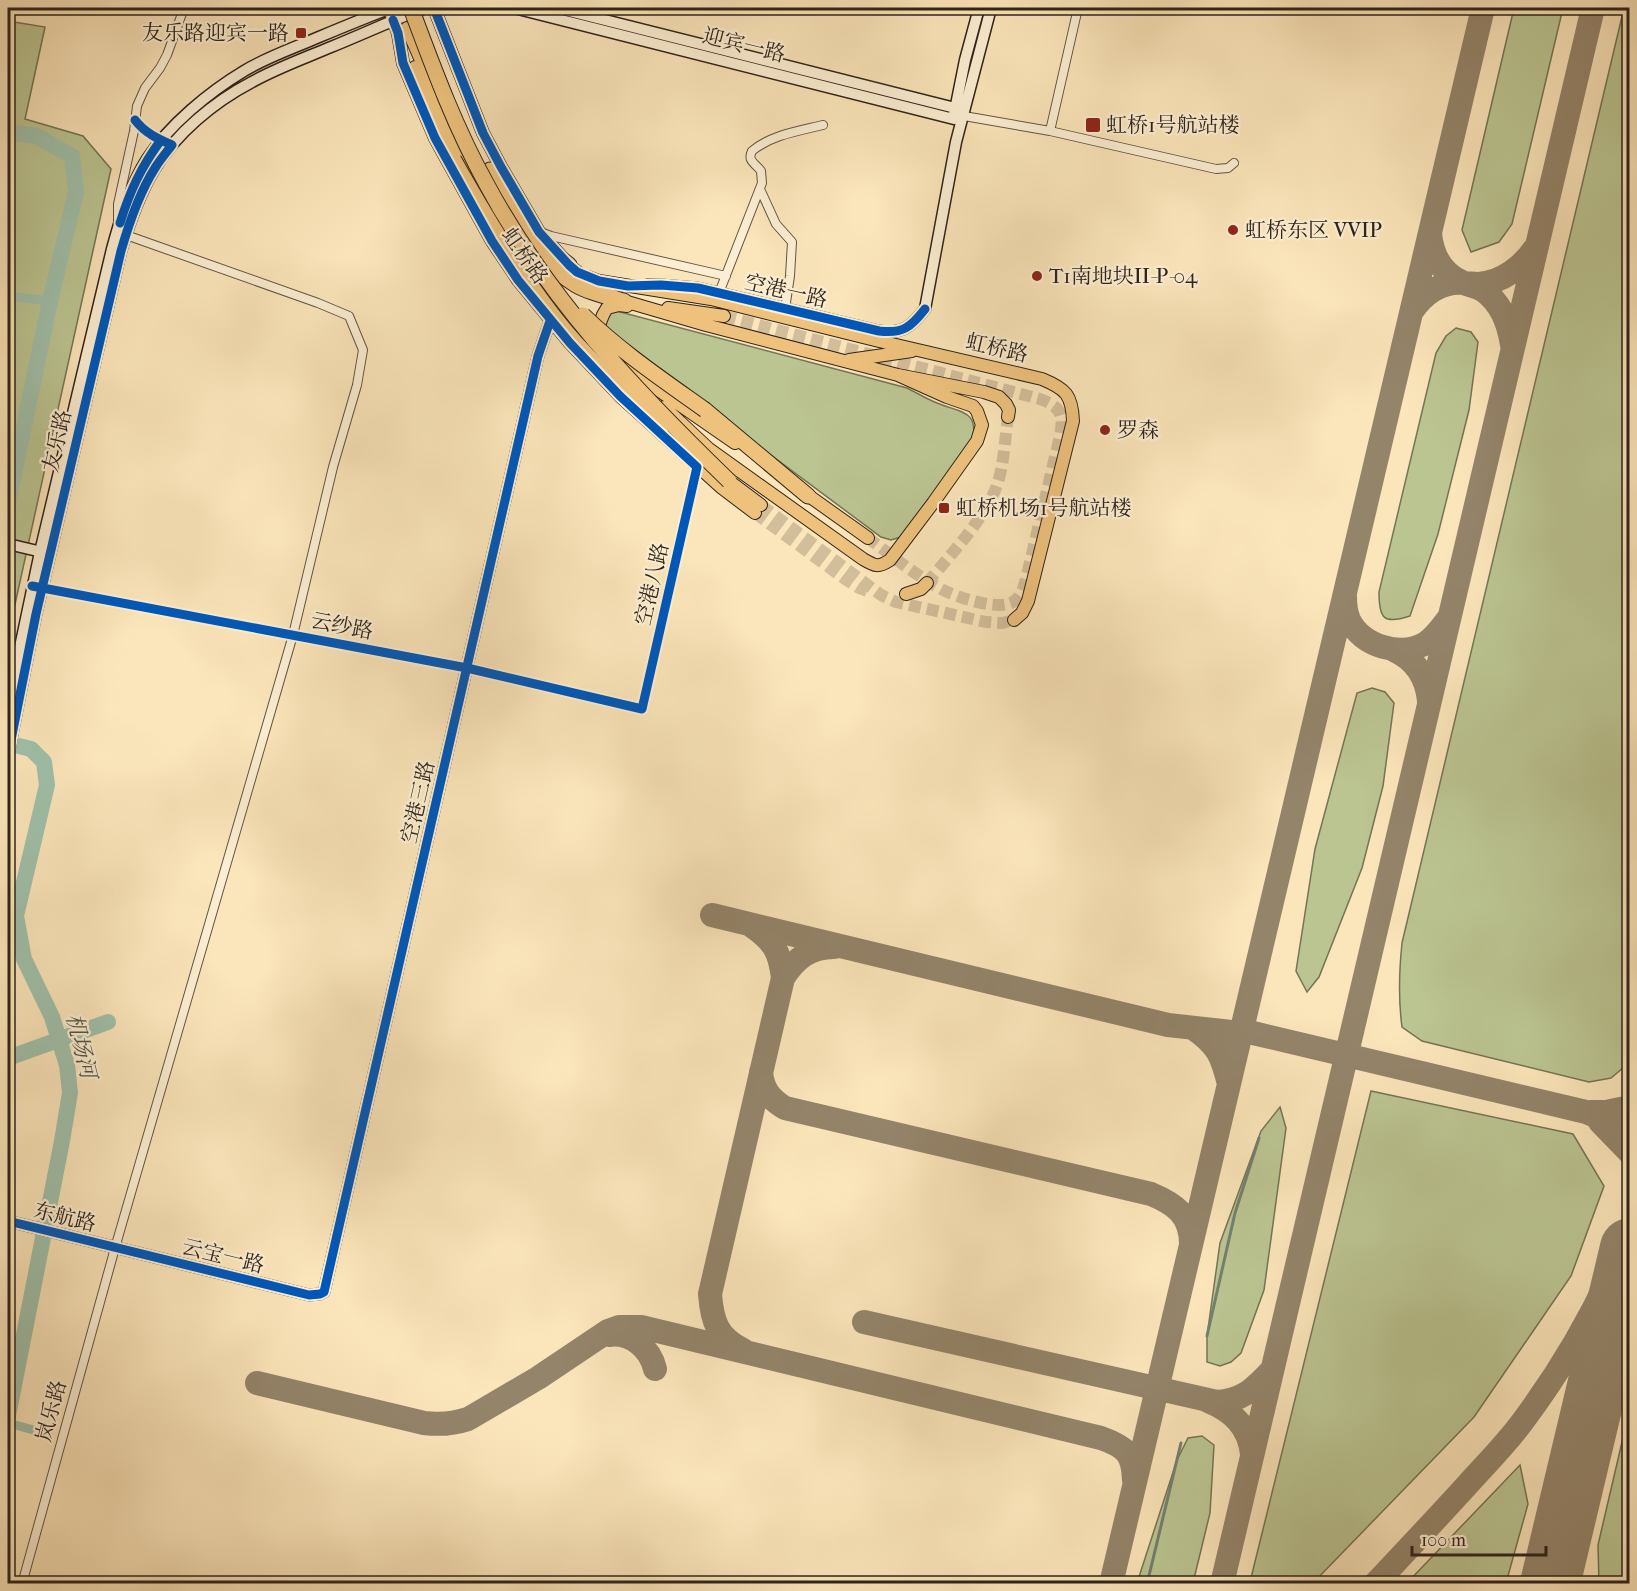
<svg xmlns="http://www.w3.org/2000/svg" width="1637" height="1591" font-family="'IM FELL French Canon','Noto Serif SC',serif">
<rect width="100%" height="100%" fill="#fbe5ba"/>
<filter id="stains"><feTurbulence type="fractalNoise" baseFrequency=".00333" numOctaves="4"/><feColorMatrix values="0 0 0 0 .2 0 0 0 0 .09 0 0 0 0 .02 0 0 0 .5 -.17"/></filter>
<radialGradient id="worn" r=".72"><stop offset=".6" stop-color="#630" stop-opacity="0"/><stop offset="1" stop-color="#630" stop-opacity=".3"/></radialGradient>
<path fill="#bbc592" stroke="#747456" stroke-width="1.5" d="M1514 8H1563L1512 224 1499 242 1471 252 1462 230Z
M1624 8H1630V1062L1611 1078 1589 1082 1422 1041 1402 1027C1398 998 1399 972 1402 943Z
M8 21 45 27 25 119 83 136 111 169 8 636Z
M609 309 907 388C917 393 927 399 937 403 961 413 980 410 972 443L901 537 891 540 881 537 604 331Z
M1456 328 1471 332 1478 342 1469 410 1438 534 1410 616C1383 625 1379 618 1379 592L1436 353 1446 336Z
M1372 688 1385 692 1394 703 1383 786 1362 868 1319 977 1307 992 1296 971 1315 849 1357 693Z
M1371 1091 1573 1134 1604 1186 1571 1276 1474 1417 1313 1583H1254L1251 1578Z
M1280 1107 1286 1128 1264 1290 1241 1353 1231 1362 1220 1366 1207 1362V1336L1220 1243 1261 1131Z
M1629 1412V1583H1599L1598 1545Z
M1202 1436 1214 1445 1210 1513 1193 1583H1137L1177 1460 1188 1438Z
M1520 1465 1528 1504 1506 1583H1407Z"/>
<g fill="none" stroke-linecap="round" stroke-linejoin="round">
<path stroke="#728171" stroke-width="3" d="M1207 1336 1235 1213 1259 1138
M1147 1584 1181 1443"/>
<path stroke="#a0c0aa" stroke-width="9" d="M8 296 50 301
M8 1423 48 1434"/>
<path stroke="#a0c0aa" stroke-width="16" d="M8 132 36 136 72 156 76 192 50 301 8 503
M8 1058 108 1022
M8 1416 62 1141 70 1093 67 1065 52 1017 24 959 16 916 47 785 44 762 31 749 15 745"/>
<path stroke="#94846a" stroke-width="24" d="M1430 233C1432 255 1441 273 1462 282 1469 286 1477 286 1484 291 1501 303 1509 325 1512 345
M1412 311C1424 294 1441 281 1464 283 1468 283 1473 284 1478 284 1502 283 1523 266 1536 247
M1345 597C1345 605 1346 613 1349 620 1362 646 1401 658 1426 643 1435 637 1442 627 1448 619
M1394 650C1416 660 1427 677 1429 701
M712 915 1168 1025 1241 1033H1253L1586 1112 1619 1126 1630 1129
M752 926C774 941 780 952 783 978
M1193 1028C1218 1045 1222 1056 1229 1084
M761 1072C763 1090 770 1099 785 1108L1151 1194C1175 1204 1191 1215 1191 1244
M1591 1112H1606L1630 1107
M1600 1122 1630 1153
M864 1322 1217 1402C1245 1400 1254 1388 1272 1370
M609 1335C631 1332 650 1348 655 1369
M743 1350C717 1337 712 1321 710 1294L783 978C796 958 810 947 834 947
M257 1383 424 1423C440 1425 453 1424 468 1419L538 1378 608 1331 619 1327H641L1101 1438C1126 1447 1133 1453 1134 1480
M1208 1401C1232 1411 1249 1426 1252 1454
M1111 1584 1483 8
M1222 1584 1593 8
M1375 1584C1407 1550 1438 1517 1469 1483 1487 1463 1507 1443 1523 1421 1567 1362 1603 1298 1630 1229
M1564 1584 1575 1479"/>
<path stroke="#94846a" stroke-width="60" d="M1550 1584 1630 1248"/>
<path stroke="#d2be9a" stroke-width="12" stroke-dasharray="12 6" stroke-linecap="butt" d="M724 316 1040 399C1061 407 1064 414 1060 436L1026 579C1024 587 1022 594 1016 600 1002 613 956 597 941 589 915 575 891 555 868 538
M761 505 881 595 896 602 986 622 1002 623 1014 620
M755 513 845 579 859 588 867 591
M927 583C950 555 985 519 997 485 1004 465 1005 438 1008 417"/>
<defs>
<path id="street" d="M964 116 1050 131 1216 169 1228 168 1234 163
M135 120C145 133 158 139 172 145
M1050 131 1078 8
M760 189 776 224 792 242 790 276 785 309
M118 222V204L134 131 137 106 145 88 160 68 167 55 184 8
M543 233 551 236 726 276
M719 293 762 183 761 171C755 163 747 161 752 151 771 135 799 131 823 125
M39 587 467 668 642 709 697 467
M22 1584 115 1248 293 635 333 467 357 385 363 350 349 316 318 303 126 235 123 232"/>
<path id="secondary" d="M514 8 954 119 964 116
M557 8 955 108 964 116
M954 115 965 60 979 8
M647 285H661L698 288 879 331C903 334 911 327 925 309L956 142 991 8
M8 544 46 553
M8 704 40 552 112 249C120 219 130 186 147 159 169 125 209 92 244 71 267 57 294 48 319 37 343 27 367 17 391 8
M8 755 36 614 121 251C129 224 139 195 154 170 176 133 214 102 252 82 277 68 305 58 331 47 363 34 393 20 425 8
M8 1221 309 1295 320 1294 324 1292 538 356 550 321"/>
<path id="primary" d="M389 8 398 33 403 63 435 138 492 241 518 280 570 343 620 396 722 488 755 513
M434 8 483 133 501 167 539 232 569 265 589 282 602 291 624 301 706 325 898 375 984 392 999 397 1006 404 1009 410 1008 417
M407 28 459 148 469 167
M415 67 439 124 455 159
M588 277 599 281 711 299 879 341 1042 379C1066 389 1072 395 1073 421L1028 601 1022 613 1014 620
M668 308 724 316
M598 337C598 325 601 317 607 308L619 305 627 306
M849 360 912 351
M618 362 735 443
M664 407 709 449 863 559C875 566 878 568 890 560L933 503 977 441 982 425 977 411 973 406 947 397 898 375
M729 481 761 505
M802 491 868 538
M906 594 921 589 927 583"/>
<path id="highway" d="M490 170C512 211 534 260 576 285 590 293 608 297 624 301
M543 245 569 265
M705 410 808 496"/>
</defs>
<use href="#street" stroke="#615443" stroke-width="10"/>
<use href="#secondary" stroke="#2e231b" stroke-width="13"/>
<use href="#primary" stroke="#2e231b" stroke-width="14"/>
<use href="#highway" stroke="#2e231b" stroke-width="17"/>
<use href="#street" stroke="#fceed2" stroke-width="8"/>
<use href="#secondary" stroke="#fceed2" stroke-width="10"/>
<use href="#primary" stroke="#eec27d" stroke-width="12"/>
<use href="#highway" stroke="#eec27d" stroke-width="15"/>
<defs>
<path id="primary-bridge" d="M455 159C486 214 518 268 557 318 588 358 627 392 664 426"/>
<path id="highway-bridge" d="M411 8C433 67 455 127 486 183 548 299 635 390 729 481
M583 315C620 351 663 380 705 410"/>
</defs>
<use href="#primary-bridge" stroke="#2e231b" stroke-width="14" stroke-linecap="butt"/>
<use href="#highway-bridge" stroke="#2e231b" stroke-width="17" stroke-linecap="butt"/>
<use href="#primary-bridge" stroke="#eec27d" stroke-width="12"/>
<use href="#highway-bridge" stroke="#eec27d" stroke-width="15"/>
<defs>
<path id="cycleway" d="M434 8 483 133 501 167 539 232 569 265 577 272 599 281 628 286 661 285 698 288 879 331C903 334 911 327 925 309
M120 223C130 191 141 167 161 140
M32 586 467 668 642 709 697 467 620 396 570 343 518 280 492 241 435 138 403 63 398 33 393 20
M8 755 36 614 121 251C129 223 139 193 155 168 160 160 166 153 172 145 158 139 145 133 135 120
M8 1221 309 1295 320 1294 324 1292 538 356 550 321"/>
</defs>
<use href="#cycleway" stroke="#fceed2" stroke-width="13"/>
<use href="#cycleway" stroke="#0057b8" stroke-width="9"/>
</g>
<g fill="#8f2418" stroke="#fceed2" stroke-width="2">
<rect x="295" y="27" width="12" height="12" rx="3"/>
<rect x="1085" y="117" width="16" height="16" rx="3"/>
<circle cx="1233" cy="230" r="6"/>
<circle cx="1037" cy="276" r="6"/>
<circle cx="1105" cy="430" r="6"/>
<rect x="938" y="502" width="12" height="12" rx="3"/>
</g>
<g text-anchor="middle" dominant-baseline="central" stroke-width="4.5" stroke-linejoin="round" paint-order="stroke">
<g font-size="21" fill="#2e231b" stroke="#fceed2" text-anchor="start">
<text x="289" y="33" text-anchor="end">友乐路迎宾一路</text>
<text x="1106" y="125">虹桥1号航站楼</text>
<text x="1245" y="230">虹桥东区 VVIP</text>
<text x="1049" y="276">T1南地块II-P-04</text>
<text x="1117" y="430">罗森</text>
<text x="956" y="508">虹桥机场1号航站楼</text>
</g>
<g font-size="21" fill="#2e231b" stroke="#fceed2">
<text transform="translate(744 45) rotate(14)">迎宾一路</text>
<text transform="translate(525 256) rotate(55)">虹桥路</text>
<text transform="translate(786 291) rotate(13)">空港一路</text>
<text transform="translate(997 348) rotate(13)">虹桥路</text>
<text transform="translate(57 441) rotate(-77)">友乐路</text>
<text transform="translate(652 584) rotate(-77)">空港八路</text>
<text transform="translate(342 626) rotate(11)">云纱路</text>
<text transform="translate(418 802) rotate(-77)">空港三路</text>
<text transform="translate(65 1217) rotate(14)">东航路</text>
<text transform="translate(223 1256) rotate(14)">云宝一路</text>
<text transform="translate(51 1411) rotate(-75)">岚乐路</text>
</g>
<g font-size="22" font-style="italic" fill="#505246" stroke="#fceed2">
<text transform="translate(81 1046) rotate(76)">机场河</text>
</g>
</g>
<rect width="1637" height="1591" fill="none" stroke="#fbe5ba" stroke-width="30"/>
<rect x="9" y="9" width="1619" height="1573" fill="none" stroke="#2e231b" stroke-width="3"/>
<rect x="15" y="15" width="1607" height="1561" fill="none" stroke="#2e231b" stroke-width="1.5"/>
<path d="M1412 1546v9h134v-9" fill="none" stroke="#2e231b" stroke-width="3"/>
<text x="1421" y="1546" font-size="18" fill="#2e231b" stroke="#fceed2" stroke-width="4.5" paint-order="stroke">100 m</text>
<rect width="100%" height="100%" filter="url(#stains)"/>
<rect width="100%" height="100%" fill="url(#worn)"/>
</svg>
